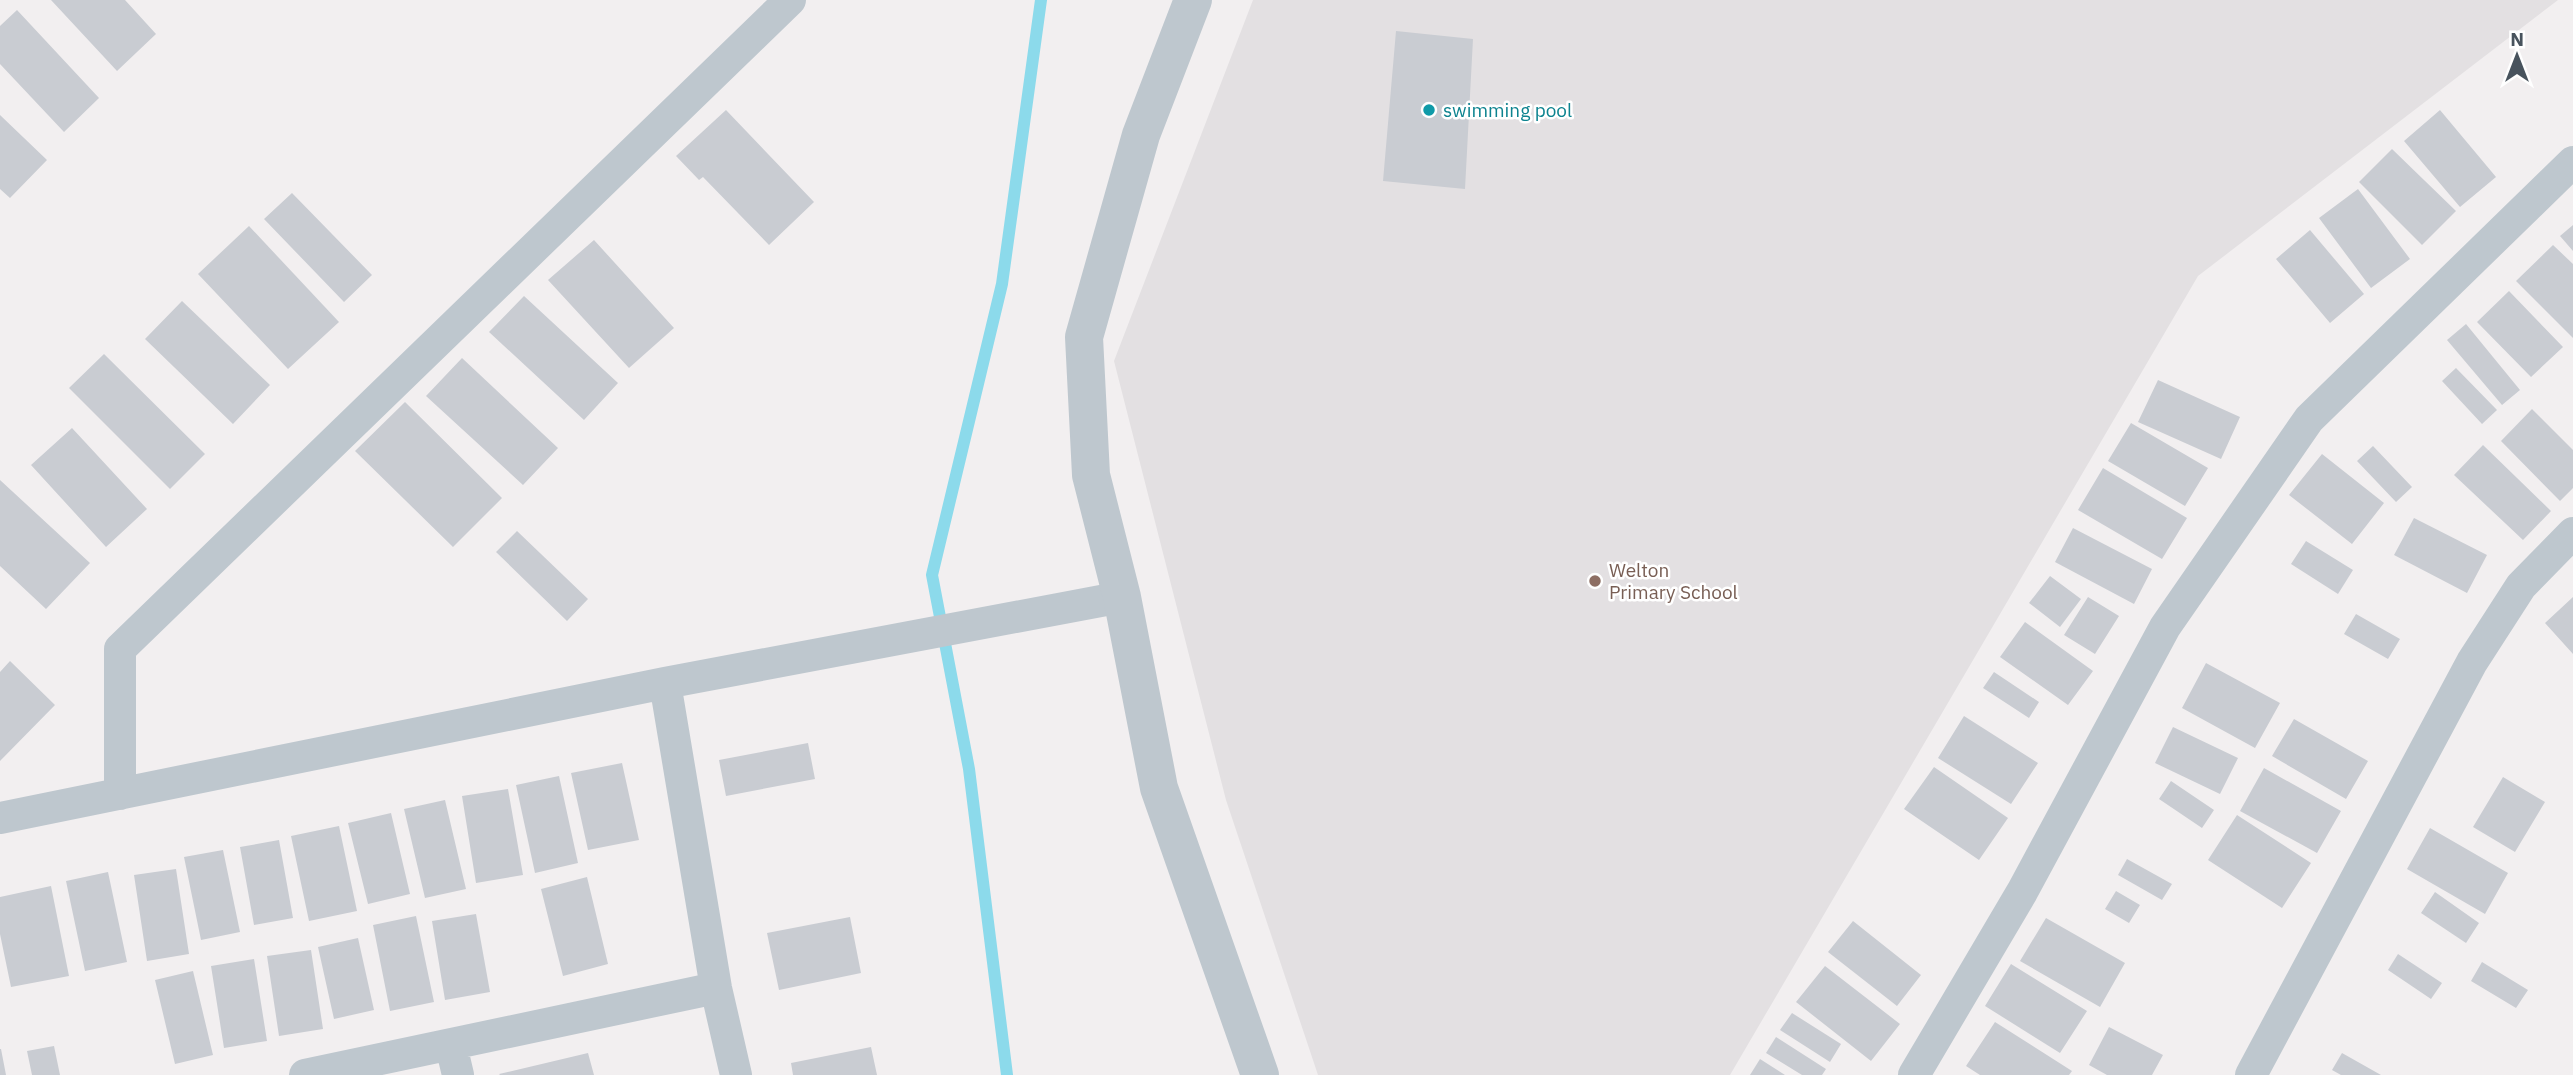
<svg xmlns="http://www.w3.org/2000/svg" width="2573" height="1075" font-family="'IBM Plex Sans',sans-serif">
<rect width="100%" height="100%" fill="#f2eff0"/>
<path fill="#e3e0e2" d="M1253 0H2558L2198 276 1730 1075H1318L1226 800 1114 361Z"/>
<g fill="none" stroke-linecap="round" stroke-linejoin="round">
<path stroke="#8cdaeb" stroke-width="12" d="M1007 1075 969 769 932 575 1002 284 1041 0"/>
</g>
<path fill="#c9ccd2" d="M51 0H125L156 34 117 71Z
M17 10 99 98 64 132 0 64V26Z
M1396 31 1473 39 1465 189 1383 181Z
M726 110 814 202 769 245 703 177 699 180 676 156Z
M2440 110 2496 177 2460 207 2404 141Z
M0 115 47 160 10 198 0 189Z
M2392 149 2456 211 2422 245 2359 182Z
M2358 189 2410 259 2371 288 2319 218Z
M292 193 372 275 344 302 264 219Z
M2573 225V251L2560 236Z
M249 226 339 322 288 369 198 274Z
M2310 230 2364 294 2330 323 2276 259Z
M594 240 674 328 629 368 548 280Z
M2553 245 2573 264V338L2516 281Z
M2509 291 2563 347 2531 377 2477 322Z
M524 296 618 383 584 420 489 332Z
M182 301 270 385 233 424 145 339Z
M2466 324 2520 390 2502 405 2447 340Z
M104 354 205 454 170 489 69 388Z
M462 358 558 448 523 485 426 396Z
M2456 368 2497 410 2482 424 2442 381Z
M2158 380 2240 417 2221 459 2138 422Z
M405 402 502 498 453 547 355 451Z
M2532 409 2573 450V488L2560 501 2501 441Z
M2131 423 2208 468 2185 506 2108 461Z
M72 428 147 509 106 547 31 465Z
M2483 445 2551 511 2523 540 2454 475Z
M2373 446 2412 487 2396 502 2357 461Z
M2322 454 2384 503 2352 544 2289 495Z
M2103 468 2187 518 2162 559 2078 510Z
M0 480 90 563 46 609 0 566Z
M2414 518 2487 555 2467 593 2394 555Z
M2073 528 2152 569 2134 604 2055 562Z
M517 531 588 599 567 621 496 552Z
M2306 541 2353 570 2338 594 2291 564Z
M2050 576 2081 599 2060 627 2029 603Z
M2088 597 2119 616 2095 654 2064 635Z
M2573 597V654L2545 623Z
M2356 614 2400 639 2388 659 2344 634Z
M2025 622 2093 671 2068 705 2000 657Z
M10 661 55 705 0 761V672Z
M2206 663 2280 703 2255 748 2182 708Z
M1994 672 2039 702 2029 718 1983 688Z
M1964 716 2038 763 2011 804 1938 758Z
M2294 719 2368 761 2346 799 2272 756Z
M2173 727 2238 758 2220 794 2155 763Z
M808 743 815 779 726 796 719 760Z
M622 763 639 840 588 850 571 773Z
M1934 767 2008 818 1979 860 1904 809Z
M2264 768 2341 811 2317 853 2240 811Z
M559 776 578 863 535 873 516 785Z
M2503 777 2545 802 2515 852 2473 827Z
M2171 781 2214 810 2202 828 2159 799Z
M508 789 523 875 476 883 462 796Z
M445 800 466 889 425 898 404 809Z
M391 813 410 894 368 904 348 823Z
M2237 815 2311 863 2282 908 2208 860Z
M339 826 357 911 309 921 291 836Z
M2430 828 2508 873 2485 914 2407 869Z
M279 840 293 918 254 925 240 847Z
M223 850 240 932 201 940 184 857Z
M2127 859 2172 884 2162 900 2118 875Z
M176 869 189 954 147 961 134 875Z
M108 872 127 962 85 971 66 881Z
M587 877 608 964 563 976 541 889Z
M51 886 69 976 11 987 0 934V897Z
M2116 891 2140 905 2129 923 2105 909Z
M2435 892 2479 923 2466 943 2421 913Z
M476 914 490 992 445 1000 432 921Z
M416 916 434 1002 390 1011 373 925Z
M850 917 861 973 779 990 767 933Z
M2046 918 2125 963 2100 1007 2020 961Z
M1853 921 1921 975 1897 1006 1828 952Z
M358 938 374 1010 334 1019 318 947Z
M311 950 323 1029 279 1036 267 956Z
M2398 954 2442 983 2431 999 2388 970Z
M254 959 267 1041 224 1048 211 966Z
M2482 962 2528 990 2516 1008 2471 981Z
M2011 964 2087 1011 2060 1053 1985 1006Z
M1825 966 1900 1024 1871 1061 1796 1002Z
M193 971 213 1055 175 1064 155 980Z
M1792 1013 1841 1044 1830 1062 1780 1030Z
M1995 1022 2072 1071 2069 1075H1980L1966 1066Z
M2109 1027 2163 1055 2152 1075H2107L2089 1065Z
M1776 1037 1826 1069 1822 1075H1802L1766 1053Z
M54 1046 60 1075H32L27 1051Z
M871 1047 877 1075H793L791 1063Z
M0 1049H1L6 1075H0Z
M588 1053 594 1075H500L499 1074Z
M2342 1053 2381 1075H2341L2332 1070Z
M1760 1059 1785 1075H1750Z"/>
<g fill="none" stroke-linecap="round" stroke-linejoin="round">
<path stroke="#bec7ce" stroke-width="32" d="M665 683 716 988 736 1075
M120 794V649L790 0
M0 818 665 683 1122 597
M451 1045 458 1075
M305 1075 716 988
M1914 1075 2022 892 2165 627 2309 419 2573 162
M2251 1075 2472 662 2521 586 2573 533"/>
<path stroke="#bec7ce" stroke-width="38" d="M1193 0 1141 135 1084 337 1091 475 1122 597 1159 788 1260 1075"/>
</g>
<circle fill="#0f9aa8" stroke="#fff" stroke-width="2.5" cx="1429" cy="110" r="7"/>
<circle fill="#8d6e63" stroke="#fff" stroke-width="2.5" cx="1595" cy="581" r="7"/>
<g text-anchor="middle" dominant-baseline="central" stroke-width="5" stroke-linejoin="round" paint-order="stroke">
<g font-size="19" fill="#0d838f" stroke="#fff" text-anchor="start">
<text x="1443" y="110">swimming pool</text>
</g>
<g font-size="19" fill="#785e54" stroke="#fff" text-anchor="start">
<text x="1609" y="570">Welton<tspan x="1609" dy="22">Primary School</tspan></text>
</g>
</g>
<g transform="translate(2517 56)" stroke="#ffffff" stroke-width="5" paint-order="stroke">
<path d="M0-5L12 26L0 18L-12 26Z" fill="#48535d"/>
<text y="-10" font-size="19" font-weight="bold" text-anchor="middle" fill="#48535d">N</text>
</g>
</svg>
